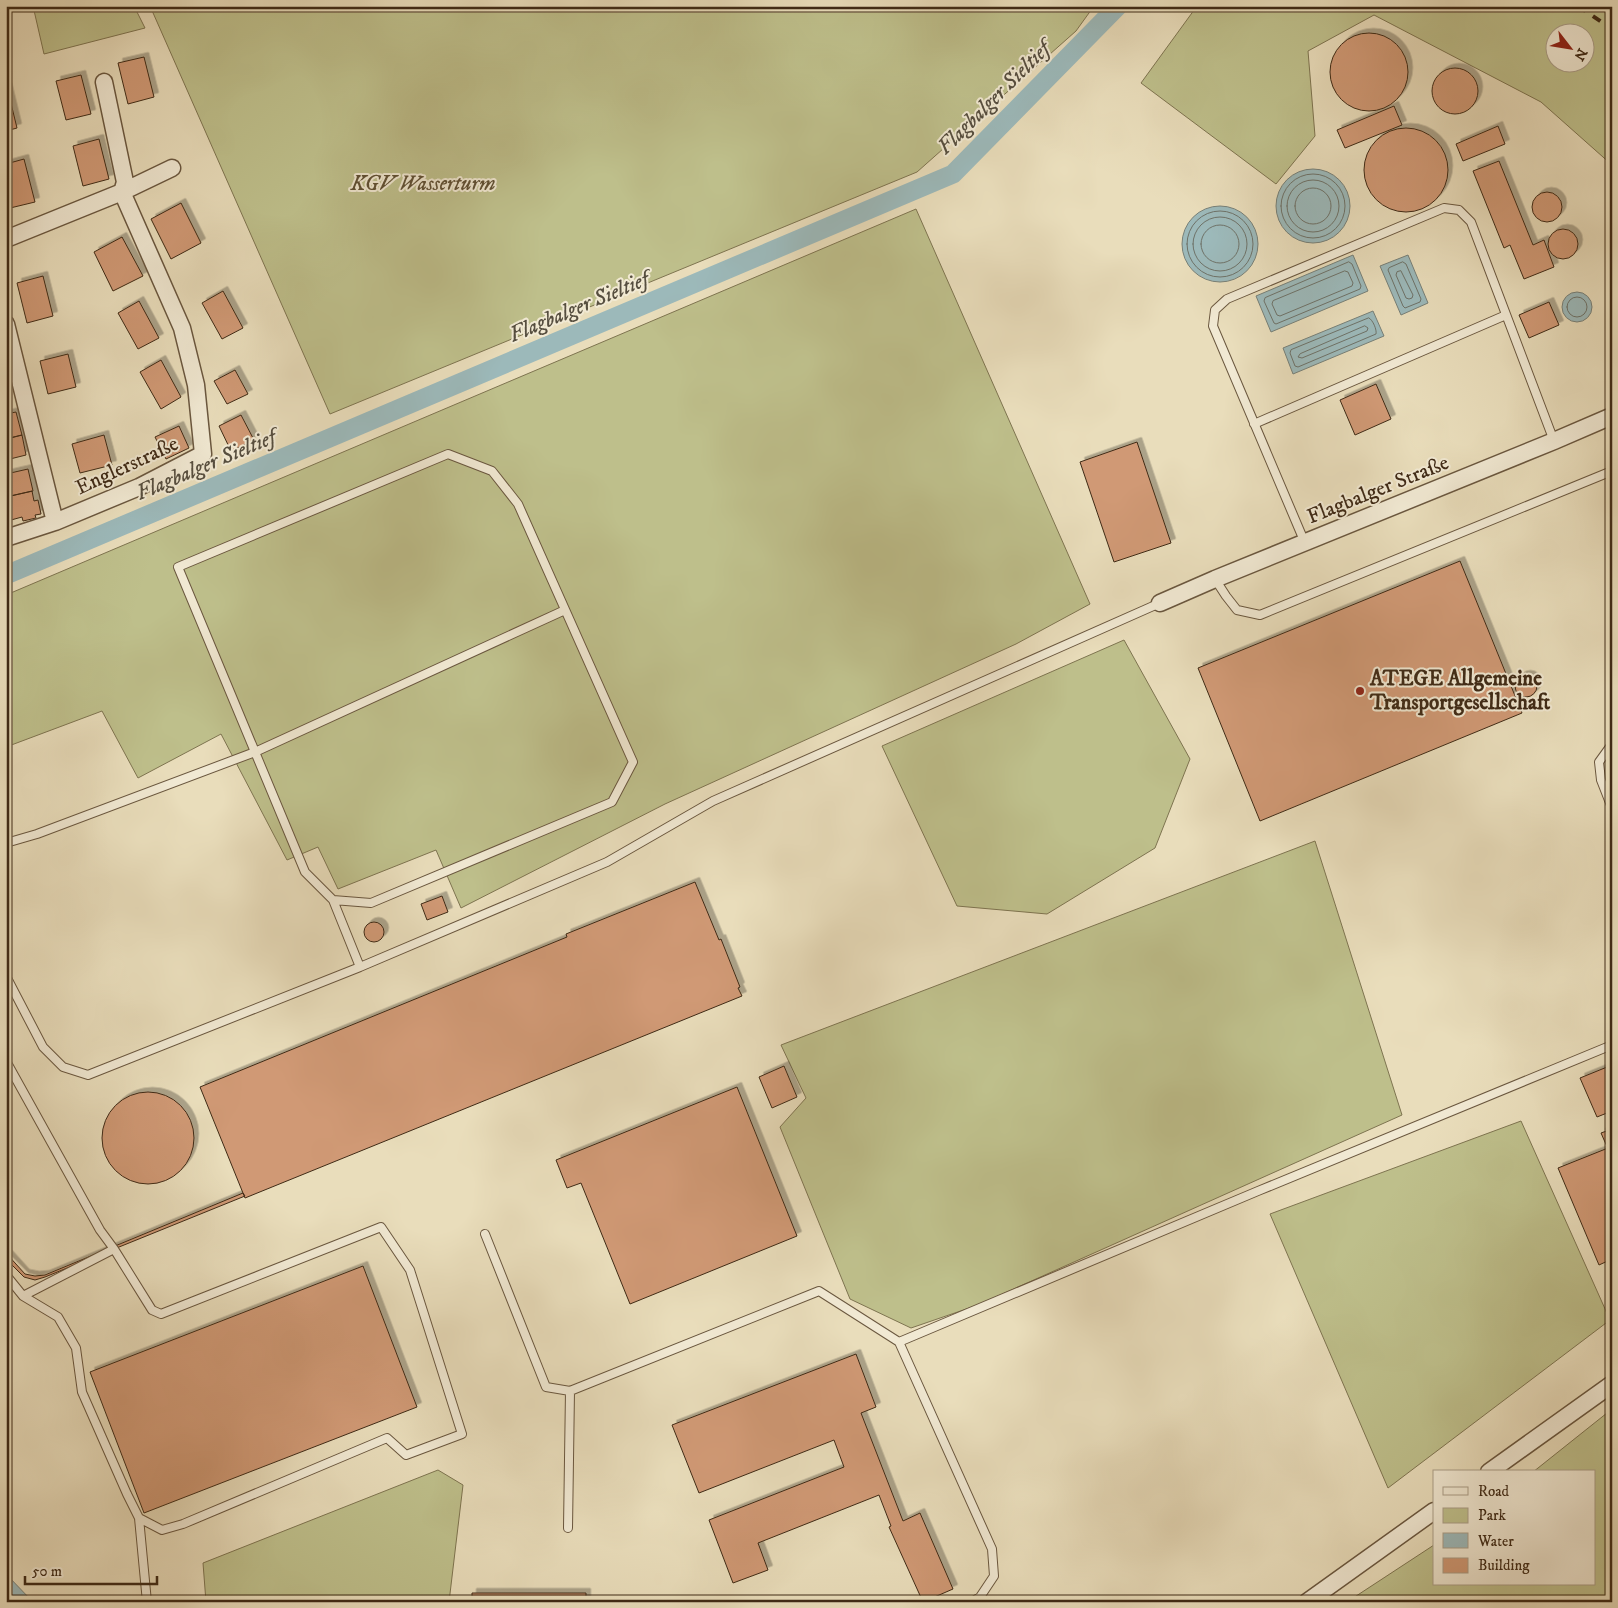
<svg xmlns="http://www.w3.org/2000/svg" width="1618" height="1608" font-family="'IM FELL DW Pica',serif">
<defs>
<filter id="shadow"><feDropShadow dx="4.5" dy="-4.5" stdDeviation="0" flood-color="#0004"/></filter>
</defs>
<rect width="100%" height="100%" fill="#e9ddbb"/>
<filter id="stains"><feTurbulence type="fractalNoise" baseFrequency=".004" numOctaves="4"/><feColorMatrix values="0 0 0 0 .2 0 0 0 0 .09 0 0 0 0 .02 0 0 0 .5 -.17"/></filter>
<radialGradient id="worn" r=".72"><stop offset=".6" stop-color="#630" stop-opacity="0"/><stop offset="1" stop-color="#630" stop-opacity=".3"/></radialGradient>
<path fill="#bebf8b" stroke="#7e7450" fill-rule="evenodd" d="M33 6H134L145 28 44 54Z
M150 6H1094L1076 31 917 172 330 414Z
M1197 6H1612V165L1541 102 1374 15 1308 51 1315 136 1276 184 1141 83ZM1556 32H1586V62H1556Z
M916 209 1090 604 1016 644 665 804 461 908 436 850 338 889 318 847 287 860 221 734 138 778 102 711 6 747V595Z
M1124 640 1190 759 1155 848 1047 914 957 906 882 746Z
M1315 841 1402 1115 978 1305 911 1328 850 1299 780 1127 806 1098 781 1045Z
M1521 1121 1610 1320 1388 1488 1270 1214Z
M1612 1409V1602H1347L1434 1545V1584H1594V1472H1533Z
M438 1470 463 1485 449 1602H206L203 1563Z"/>
<path fill="#9cb9ba" stroke="#778078" d="M1276 206a37 37 0 1 1 74 0a37 37 0 1 1-74 0Z
M1182 244a38 38 0 1 1 76 0a38 38 0 1 1-76 0Z
M1353 255 1368 291 1271 332 1256 296Z
M1408 255 1428 303 1401 315 1380 266Z
M1562 307a15 15 0 1 1 30 0a15 15 0 1 1-30 0Z
M1373 311 1384 336 1293 374 1283 348Z
M6 1574 33 1602H6Z"/>
<g fill="none" stroke-linecap="round" stroke-linejoin="round">
<path stroke="#6e7268" stroke-width="1" d="M1281 206a32 32 0 1 1 64 0a32 32 0 1 1-64 0Z
M1287 206a26 26 0 1 1 52 0a26 26 0 1 1-52 0Z
M1295 206a18 18 0 1 1 36 0a18 18 0 1 1-36 0Z
M1187 244a33 33 0 1 1 66 0a33 33 0 1 1-66 0Z
M1193 244a27 27 0 1 1 54 0a27 27 0 1 1-54 0Z
M1201 244a19 19 0 1 1 38 0a19 19 0 1 1-38 0Z
M1349 262 1352 264 1361 286 1360 289 1276 324 1274 323 1264 301 1265 298Z
M1403 262 1406 264 1421 299 1420 302 1405 308 1403 306 1388 270 1389 268Z
M1345 271 1348 272 1353 283 1352 286 1280 316 1277 315 1272 304 1273 301Z
M1401 271 1413 295 1412 298 1409 299 1406 298 1396 275 1397 272Z
M1567 307a10 10 0 1 1 20 0a10 10 0 1 1-20 0Z
M1369 318C1373 320 1377 330 1376 334L1298 367 1295 366 1290 353 1291 350Z
M1365 326 1368 328 1367 331 1302 358 1298 357 1300 354Z"/>
<path stroke="#9cb9ba" stroke-width="19" d="M6 575 953 174 1118 6"/>
</g>
<path fill="#d09975" stroke="#3f2a16" filter="url(#shadow)" d="M1330 72a39 39 0 1 1 78 0a39 39 0 1 1-78 0Z
M144 57 154 97 128 104 118 63Z
M1432 91a23 23 0 1 1 46 0a23 23 0 1 1-46 0Z
M81 75 91 114 66 120 56 81Z
M7 87 17 128 6 131V87Z
M1394 106 1402 125 1345 148 1337 130Z
M1498 126 1505 144 1463 161 1456 144Z
M1364 170a42 42 0 1 1 84 0a42 42 0 1 1-84 0Z
M99 139 109 179 83 186 73 146Z
M24 159 35 202 6 209V164Z
M1499 161 1533 245 1544 240 1554 267 1524 279 1510 245 1504 248 1473 171Z
M1532 207a15 15 0 1 1 30 0a15 15 0 1 1-30 0Z
M181 203 201 243 171 259 151 219Z
M1548 244a15 15 0 1 1 30 0a15 15 0 1 1-30 0Z
M122 237 143 276 113 291 94 252Z
M43 276 53 316 27 323 17 283Z
M223 291 243 328 222 339 202 303Z
M139 301 159 338 138 349 118 313Z
M1549 302 1559 325 1529 338 1519 315Z
M68 354 76 387 48 394 40 361Z
M161 360 181 397 161 409 140 372Z
M235 370 248 394 227 404 214 381Z
M1376 384 1391 419 1355 435 1340 400Z
M16 412 22 435 6 439V414Z
M241 415 254 440 231 451 219 426Z
M179 426 189 448 166 459 155 437Z
M22 435 26 455 6 460V439Z
M104 435 112 465 80 473 72 444Z
M1137 442 1171 543 1114 562 1080 462Z
M28 469 33 491 6 497V474Z
M32 491 34 501 38 500 41 514 35 515 36 518 23 521 22 517 11 520 6 497Z
M1460 561 1522 713 1260 821 1198 668Z
M1515 686a11 11 0 1 1 22 0a11 11 0 1 1-22 0Z
M695 882 719 940 721 939 740 987 738 988 742 996 245 1198 200 1087 567 937 566 934Z
M442 896 448 912 427 920 421 904Z
M364 932a10 10 0 1 1 20 0a10 10 0 1 1-20 0Z
M1612 1065V1111L1597 1117 1580 1078Z
M784 1066 797 1097 772 1108 759 1077Z
M737 1087 797 1236 630 1304 581 1183 567 1188 556 1160Z
M102 1138a46 46 0 1 1 92 0a46 46 0 1 1-92 0Z
M1612 1129V1158L1601 1133Z
M1608 1148 1612 1158V1259L1599 1265 1558 1168Z
M243 1193 245 1196 45 1277 35 1280 24 1277 6 1259V1253L25 1274 35 1276 45 1275Z
M363 1266 417 1407 144 1513 90 1372Z
M856 1354 876 1407 861 1413 903 1521 920 1513 953 1589 923 1602 889 1527 891 1526 879 1495 758 1543 768 1570 733 1583 709 1520 844 1467 834 1440 699 1493 672 1425Z
M472 1593H586V1602H472Z"/>
<g fill="none" stroke-linecap="round" stroke-linejoin="round">
<defs>
<path id="lane" d="M1254 424 1506 315
M448 454 492 471 518 504 633 762 612 802 371 903 333 900 305 872 178 567Z
M1305 543 1213 326 1215 310 1227 299 1444 208 1459 210 1471 222 1554 441
M1215 579 1226 596 1237 610 1260 615 1612 471
M1612 744 1599 762 1601 780 1612 808
M6 843 37 834 255 752 565 610
M333 900 360 967
M6 976 43 1047 63 1067 88 1075 360 967 607 862 713 801 1160 603
M6 1061 100 1230 114 1249 23 1296
M485 1234 546 1387 570 1391 819 1291 899 1342 1258 1191 1612 1045
M6 1275 23 1296 58 1317 76 1348 82 1392 127 1494 139 1518 162 1530 183 1524 387 1438 406 1455 462 1434 410 1270 381 1227 161 1314 152 1310 114 1249
M899 1342 992 1549 994 1576 980 1597 972 1602
M139 1518 147 1602
M568 1528 570 1391"/>
<path id="street" d="M6 239 122 192 172 168
M6 324 55 522
M6 538 55 522 139 487 203 454 196 385 182 328 122 192 125 182 104 82
M1160 603 1215 579 1554 441 1612 416
M1489 1472 1612 1384
M1307 1602 1434 1511"/>
</defs>
<use href="#lane" stroke="#6a573f" stroke-width="10"/>
<use href="#street" stroke="#6a573f" stroke-width="19"/>
<use href="#lane" stroke="#f1e9d3" stroke-width="8"/>
<use href="#street" stroke="#f1e9d3" stroke-width="16"/>
<path stroke="#3f2a16" stroke-width="4" stroke-dasharray="9 9" stroke-linecap="butt" d="M1578 6 1612 29"/>
</g>
<circle fill="#8f2418" stroke="#f1e9d3" stroke-width="2" cx="1360" cy="691" r="5"/>
<g text-anchor="middle" dominant-baseline="central" stroke-width="4" stroke-linejoin="round" paint-order="stroke">
<g font-size="21" font-style="italic" fill="#5f4f33" stroke="#f1e9d3">
<text x="423" y="184">KGV Wasserturm</text>
</g>
<g font-size="21" fill="#3f2a16" stroke="#f1e9d3">
<text transform="translate(127 466) rotate(-25)">Englerstraße</text>
<text transform="translate(1378 490) rotate(-22)">Flagbalger Straße</text>
</g>
<g font-size="21" font-weight="bold" fill="#3f2a16" stroke="#f1e9d3" text-anchor="start">
<text x="1370" y="679">ATEGE Allgemeine<tspan x="1370" dy="24">Transportgesellschaft</tspan></text>
</g>
<g font-size="22" font-style="italic" fill="#564e3f" stroke="#f1e9d3">
<text transform="translate(994 98) rotate(-45)">Flagbalger Sieltief</text>
<text transform="translate(579 307) rotate(-23)">Flagbalger Sieltief</text>
<text transform="translate(206 465) rotate(-23)">Flagbalger Sieltief</text>
</g>
</g>
<rect width="1618" height="1608" fill="none" stroke="#e9ddbb" stroke-width="25"/>
<rect x="8" y="8" width="1603" height="1593" fill="none" stroke="#3f2a16" stroke-width="2.5"/>
<rect x="12" y="12" width="1593" height="1583" fill="none" stroke="#3f2a16"/>
<rect x="1433" y="1470" width="162" height="115" fill="#f1e9d3" stroke="#aa9d87"/>
<rect x="1443" y="1487" width="25" height="8" fill="#f1e9d3" stroke="#aa9d87"/>
<text x="1478" y="1496" font-size="15" fill="#3f2a16">Road</text>
<rect x="1443" y="1508" width="25" height="15" fill="#bebf8b" stroke="#aa9d87"/>
<text x="1478" y="1520" font-size="15" fill="#3f2a16">Park</text>
<rect x="1443" y="1533" width="25" height="15" fill="#9cb9ba" stroke="#aa9d87"/>
<text x="1478" y="1546" font-size="15" fill="#3f2a16">Water</text>
<rect x="1443" y="1558" width="25" height="15" fill="#d09975" stroke="#aa9d87"/>
<text x="1478" y="1570" font-size="15" fill="#3f2a16">Building</text>
<g transform="translate(1570 48) rotate(121)"><circle r="24" fill="#f1e9d3" stroke="#aa9d87"/>
<path d="M0-4L9 19L0 12L-9 19Z" fill="#8f2418"/>
<text y="-8" font-size="14" font-weight="bold" text-anchor="middle" fill="#3f2a16">N</text>
</g>
<path d="M25 1576v8h132v-8" fill="none" stroke="#3f2a16" stroke-width="2.5"/>
<text x="32" y="1576" font-size="15" fill="#3f2a16" stroke="#f1e9d3" stroke-width="4" paint-order="stroke">50 m</text>
<rect width="100%" height="100%" filter="url(#stains)"/>
<rect width="100%" height="100%" fill="url(#worn)"/>
</svg>
